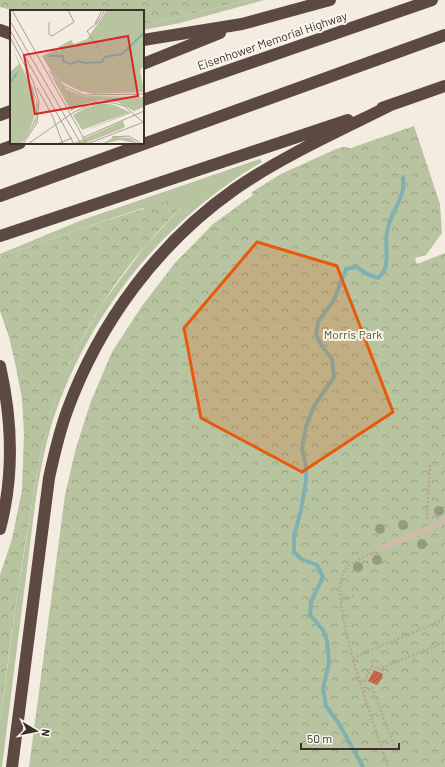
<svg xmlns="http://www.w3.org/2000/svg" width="445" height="767" font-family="Barlow,sans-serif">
<defs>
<pattern id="forest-crowns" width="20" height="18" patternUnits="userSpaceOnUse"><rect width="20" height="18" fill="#b8c4a0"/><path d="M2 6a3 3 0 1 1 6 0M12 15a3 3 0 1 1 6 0" fill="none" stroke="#97a083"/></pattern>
<pattern id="building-hatch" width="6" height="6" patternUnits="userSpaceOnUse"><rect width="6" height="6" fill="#c8694b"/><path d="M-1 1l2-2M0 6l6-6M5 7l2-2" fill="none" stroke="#a4573f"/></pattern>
</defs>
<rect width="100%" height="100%" fill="#f4ebe1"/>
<path fill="#b8c4a0" d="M250 0H264L180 23 143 30V23H153Z
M260 159 262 162C166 219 94 306 56 411 46 439 41 468 36 497L2 767H0V722L17 597 38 467 47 425 60 384 79 344 102 304 146 245 181 208H143L74 231 0 257V254L82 220Z"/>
<path fill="url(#forest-crowns)" d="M0 0H250L153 23H143V11H15L0 7Z
M414 126 440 204 442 233 426 255 415 258 417 264 445 253V767H29L65 495 76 448 91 401 112 352 142 306 175 263 213 224 253 195 252 192 281 174 336 149 343 147 351 148Z
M173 199 181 208C130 257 87 318 61 384 44 426 37 471 30 516 18 584 9 653 0 722V575L12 539 22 490 24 434 22 399 16 367 9 337 0 311V257L74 231Z"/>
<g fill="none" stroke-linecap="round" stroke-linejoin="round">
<path stroke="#7fb0b2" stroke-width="4" d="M363 767 339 724 326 706 323 689 329 663 327 641 323 630 310 615 311 602 323 577 317 565 301 559 294 552V536L301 510 306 481V467L302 448 306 427 314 406 334 377 332 359 322 346 316 335 318 322 334 300 346 269 357 267 367 274 378 278C392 267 384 248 387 232 389 216 400 205 403 189 404 186 403 181 403 177"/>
</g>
<path fill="url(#building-hatch)" d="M374 670 383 674 382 676 383 677 377 685 368 681Z"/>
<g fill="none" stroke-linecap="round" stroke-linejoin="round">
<path stroke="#b9a596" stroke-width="2.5" stroke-dasharray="2 2" stroke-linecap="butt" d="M427 519 430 464
M375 552C363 557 349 562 343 574 328 603 377 732 388 767
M341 601 356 595
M353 658 445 619
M361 682 365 681 372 666 379 669 445 642
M364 691 372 688 397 753"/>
<path stroke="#cdbbac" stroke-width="6" d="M382 548 445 521"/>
<path stroke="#5c4a42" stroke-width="12" d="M0 30 11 34
M143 40 242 24 330 0
M143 64 220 33
M143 100 432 0
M382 108 445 86
M0 115 11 111
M0 150 20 143
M0 196 445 35
M0 236 348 120
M0 366C12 419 14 476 0 529
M12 767 49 478C54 455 59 433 67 411 99 323 158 243 235 189 283 156 337 132 389 106"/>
</g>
<g fill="#969b7f">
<circle cx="439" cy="511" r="5"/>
<circle cx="403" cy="525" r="5"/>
<circle cx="380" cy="529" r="5"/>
<circle cx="422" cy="544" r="5"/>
<circle cx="377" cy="560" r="5"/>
<circle cx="358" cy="567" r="5"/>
</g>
<path fill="#e8590c" fill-opacity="0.2" stroke="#e8590c" stroke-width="3" stroke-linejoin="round" d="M257 242 337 266 393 412 302 472 201 418 184 328Z"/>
<g text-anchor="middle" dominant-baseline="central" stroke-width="4" stroke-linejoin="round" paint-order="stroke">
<g font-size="12" fill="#3b302b" stroke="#fbf5ee">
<text transform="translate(272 40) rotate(-19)">Eisenhower Memorial Highway</text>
</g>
<g font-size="12" fill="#4a5a2e" stroke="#fbf5ee">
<text x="353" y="334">Morris Park</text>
</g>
</g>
<g transform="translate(10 10)">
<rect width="134" height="134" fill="#f4ebe1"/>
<path d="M11 53 23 78 28 94 26 112 17 127 11 134H2L0 129 19 122 26 106V89ZM41 65 57 79 74 86 134 87 81 88 64 84 49 75 61 100 66 98 61 101ZM91 93 105 95 121 103 72 122 117 103 89 95 77 97ZM113 111 115 117 109 120 73 134H62Z" fill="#b8c4a0"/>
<path d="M97 0H134V56L130 60 134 82 84 84 70 81 50 71 42 63 32 46 46 39 50 42 48 37 61 30 64 34 77 29ZM3 39 24 83 26 101 19 122 1 129 2 134H0V62L9 54ZM49 75 64 84 81 88 134 87V97L124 101 107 92 90 90 74 94 61 101ZM89 95 104 96 117 103 72 120 63 105 77 97ZM104 127 120 128 129 134 110 130 92 134Z" fill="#b8c4a0"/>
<path fill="none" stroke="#7fb0b2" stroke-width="2" d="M39 46H53V51L61 54 68 51 75 53 92 52 95 47 112 44 134 23M0 73 7 63"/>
<path fill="none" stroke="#aaa098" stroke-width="1" d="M2 0 77 134M0 11 71 134M39 12V24L42 26 64 12 58 0M85 14 92 0M0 20 64 134M0 27 23 71 29 92 27 113 13 134M90 40 77 21 87 13 95 0M39 61 54 76 74 85 134 84M27 78 42 105 53 134M102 127 119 126 132 134M72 128 134 101M18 134 64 102 85 92 104 93 114 96 134 113M47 134 62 128M77 134 134 112"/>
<path fill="#d62828" fill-opacity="0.15" stroke="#d62828" stroke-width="2" d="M118 26 128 86 25 104 14 45Z"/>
<rect width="134" height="134" fill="none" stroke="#3b302b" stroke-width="2"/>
</g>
<g transform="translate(36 731) rotate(100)" stroke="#fbf5ee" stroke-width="3" paint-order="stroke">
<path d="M0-3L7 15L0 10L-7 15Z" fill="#3b302b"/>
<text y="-6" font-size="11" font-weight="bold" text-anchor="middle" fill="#3b302b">N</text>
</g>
<path d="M301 743v6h98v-6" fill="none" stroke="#3b302b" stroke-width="2"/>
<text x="307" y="743" font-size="12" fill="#3b302b" stroke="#fbf5ee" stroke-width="3" paint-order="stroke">50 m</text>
</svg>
